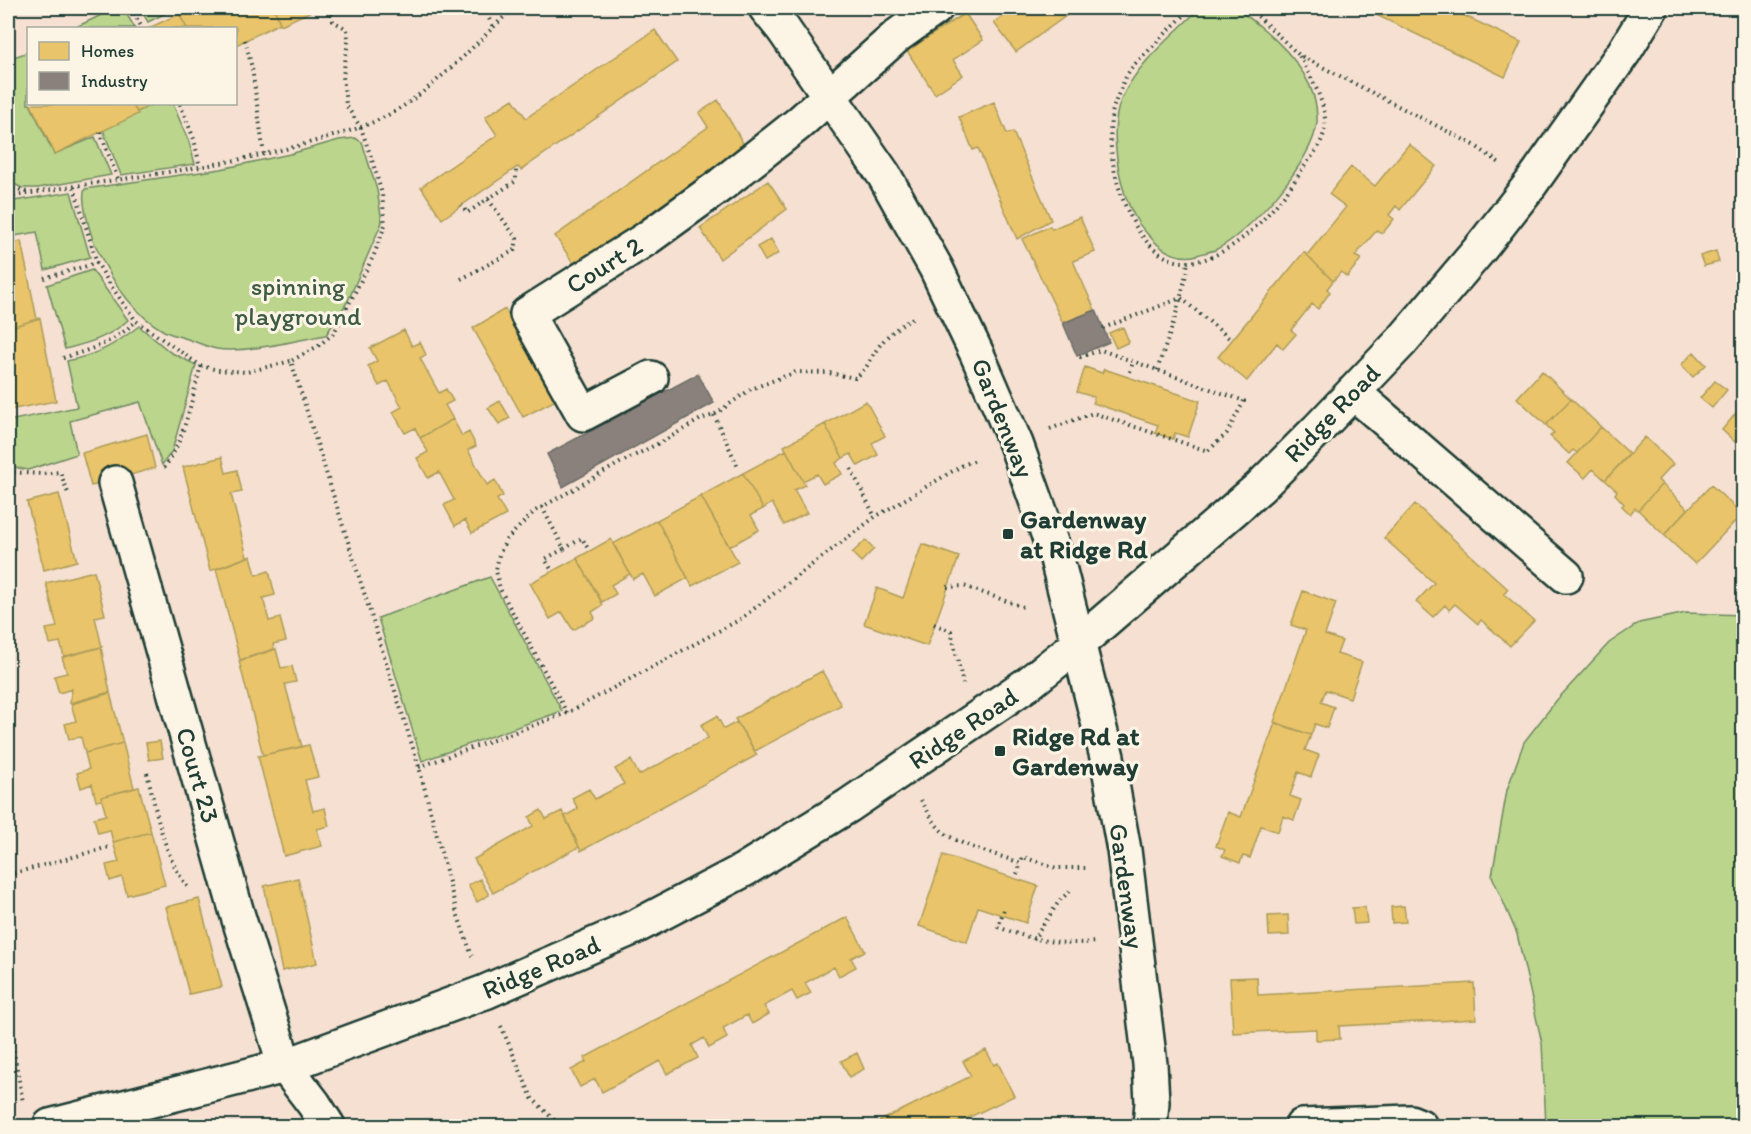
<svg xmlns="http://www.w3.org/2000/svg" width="1751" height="1134" font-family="Itim,sans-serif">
<rect width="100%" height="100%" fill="#f6e0d1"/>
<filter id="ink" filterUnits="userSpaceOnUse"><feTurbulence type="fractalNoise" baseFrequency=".0167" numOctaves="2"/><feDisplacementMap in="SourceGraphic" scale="12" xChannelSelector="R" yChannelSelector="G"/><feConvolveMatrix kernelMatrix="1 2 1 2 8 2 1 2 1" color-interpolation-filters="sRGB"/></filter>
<g filter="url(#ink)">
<path fill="#bbd58d" stroke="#6d8960" stroke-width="1.5" d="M116 8H123L135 28H74Z
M140 8H176L148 22Z
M1200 8C1209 8 1222 5 1231 8 1243 11 1252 20 1261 27 1289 50 1319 83 1317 122 1314 161 1249 234 1215 250 1209 252 1203 253 1197 255 1181 260 1164 252 1153 240 1147 233 1140 227 1136 219 1119 190 1108 132 1121 100 1137 63 1172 36 1200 8Z
M28 52V104H30L54 154 95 137 111 175 38 188H22L8 181V59Z
M152 104H173L189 142 195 164 121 175 103 130Z
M355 138 362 142 377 190 382 222 348 301 326 335C299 340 242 354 217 349 208 347 199 343 190 340 182 337 172 335 164 331 130 312 109 277 94 242 90 232 80 198 85 189L221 169 290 154 339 140Z
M71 192 90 257 45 270 37 232 8 237V202Z
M92 270 128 320C110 337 89 343 65 349L47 285Z
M139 326 170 352 196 365 172 451 162 465 140 402 70 421 77 454 28 470 8 466V421L77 407 67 361C99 354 113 346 139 326Z
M490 577 562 711 422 761 378 618Z
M1686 613 1743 615V1126H1546L1542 1043 1517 934 1492 876 1507 790 1524 742 1556 701 1609 643 1639 623Z"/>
<path fill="#e9c46a" stroke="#ac9c5a" stroke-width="1.5" d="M183 8H274L280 23 236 45V28H187L177 10Z
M274 8H318L281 25Z
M1015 8H1077L1016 52 994 23Z
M1362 8H1448L1521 42 1505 77Z
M965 13 983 40 953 60 963 75 935 94 907 51Z
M179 14 187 28H149Z
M655 30 677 62 521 170 518 167 516 168 442 219 421 187 497 135 485 117 513 99 526 118Z
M718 100 747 150 576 267 555 236 708 127 699 113Z
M994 102 1007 134 1013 132 1051 220 1017 239 978 148 973 150 959 117Z
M34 104H132L138 114 55 154 31 105Z
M132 104H153L137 112Z
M1409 144 1436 166 1400 210 1396 206 1389 215 1394 219 1382 234 1377 230 1355 256 1361 259 1347 277 1341 272 1333 281 1307 255 1346 207 1329 194 1351 167 1375 186Z
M768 181 787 209 720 259 700 228Z
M1080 217 1095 252 1073 261 1095 310 1063 323 1022 239 1050 226 1052 229Z
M771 239 779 253 765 261 757 247Z
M21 241 37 319 8 328V244Z
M1716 251 1719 262 1704 266 1700 256Z
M1304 252 1333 281 1327 289 1330 292 1318 309 1312 304 1291 330 1296 334 1283 349 1277 343 1247 381 1218 357Z
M505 309 556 400 523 417 473 328Z
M40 318 56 401 8 410V328Z
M1123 327 1129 342 1116 348 1109 333Z
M404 330 412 346 420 342 426 355 420 358 439 393 446 389 453 401 445 405 453 419 420 438 415 428 405 433 393 412 402 407 388 381 379 386 368 366 377 361 370 348Z
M1694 352 1706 365 1693 377 1681 365Z
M1085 367 1102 373 1104 369 1200 401 1188 437 1175 433 1173 439 1155 433 1158 425 1093 403 1094 397 1077 392Z
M1542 371 1571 399 1546 425 1517 398Z
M1715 381 1727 390 1712 408 1700 398Z
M1571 399 1601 427 1577 453 1573 450 1569 454 1550 436 1554 433 1546 425Z
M500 401 510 418 499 424 488 408Z
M866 401 885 436 872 443 878 455 858 466 851 454 843 458 825 424Z
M1737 412 1744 417V433L1735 442 1722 430Z
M453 419 462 436 469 432 476 446 468 450 487 485 495 480 503 496 497 499 506 515 472 533 465 520 455 526 444 505 454 500 439 472 428 478 417 458 428 452 420 438Z
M825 424 843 458 836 463 842 474 823 484 817 474 803 481 784 446Z
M1601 427 1630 454 1605 480 1593 469 1585 478 1568 463Z
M147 434 155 468 91 486 82 453Z
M1645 437 1673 464 1658 480 1662 484 1638 510 1635 508 1630 514 1622 506 1624 504 1615 494 1617 491 1605 480Z
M786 450 805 485 794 490 807 513 784 525 772 503 763 509 743 473Z
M222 457 226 473 237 470 242 492 231 494 247 557 210 571 183 467Z
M743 473 763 509 751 515 759 530 729 547 701 496Z
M1662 484 1688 509 1664 535 1638 510Z
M1711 485 1742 514 1695 564 1664 535Z
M59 494 77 561 44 570 27 502Z
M701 496 738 562 692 586 657 520Z
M1415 504 1508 589 1504 594 1534 621 1510 646 1481 620 1478 624 1455 604 1449 610 1445 605 1433 617 1416 602 1434 583 1384 538Z
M657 520 688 578 655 596 643 574 633 579 613 544Z
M611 539 630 574 611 585 616 594 602 602 577 558Z
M866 540 874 549 861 562 852 553Z
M922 544 959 557 927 646 864 624 877 588 903 598Z
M251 556 256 575 269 571 275 595 263 598 269 621 280 618 286 641 273 644 274 649 240 660 216 569Z
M577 558 603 605 592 612 595 618 573 630 562 612 550 619 530 583Z
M94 571 105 615 95 617 102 647 64 657 60 642 50 644 46 629 57 627 46 583Z
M1303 591 1336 603 1325 635 1342 641 1337 654 1362 662 1350 698 1326 690 1321 702 1334 707 1327 728 1315 724 1311 735 1274 722 1306 630 1291 625Z
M101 647 110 692 70 703 72 689 59 693 54 676 67 673 62 657Z
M276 649 281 668 292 666 296 682 285 684 302 747 263 755 239 661Z
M822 671 841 705 755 751 735 719Z
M110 693 123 743 85 753 81 737 69 739 65 724 76 721 71 704Z
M717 716 724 729 737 722 757 755 581 851 565 816 578 809 572 798 589 789 595 799 624 784 615 769 631 760 639 775 708 738 701 725Z
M1275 723 1311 735 1305 750 1319 755 1311 777 1298 772 1290 796 1301 800 1294 820 1283 816 1278 832 1261 826 1250 858 1243 856 1240 863 1222 856 1225 850 1216 846 1228 812 1241 817Z
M160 741 163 758 149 760 146 743Z
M123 743 134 788 101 797 102 800 96 801 92 784 81 788 77 773 89 769 85 753Z
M309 745 318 777 305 780 313 811 325 808 329 826 317 829 322 846 284 856 258 756Z
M139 787 151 832 113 842 110 830 98 833 94 818 106 815 101 797Z
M541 810 546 819 562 811 579 847 493 893 474 859 533 826 529 817Z
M151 832 165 885 127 895 122 877 110 881 106 865 119 862 113 842Z
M943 855 1038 886 1026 923 978 907 967 942 919 926Z
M298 878 317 963 282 971 264 886Z
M480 879 489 895 477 902 468 885Z
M199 899 222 987 189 994 166 907Z
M1404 906 1406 922 1392 923 1391 907Z
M1365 907 1367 923 1354 924 1352 908Z
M1288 915 1289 935 1269 936 1268 916Z
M847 917 865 951 851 958 856 967 839 976 834 967 805 983 811 993 797 1000 792 991 764 1006 769 1014 752 1024 747 1015 723 1028 727 1038 709 1048 704 1038 692 1045 698 1058 667 1074 660 1061 602 1092 595 1079 580 1087 571 1070 586 1062 584 1058Z
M1257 977 1258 995 1474 983 1476 1019 1339 1026 1340 1039 1316 1040V1029L1233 1033 1230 978Z
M986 1050 994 1065 998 1063 1014 1096 951 1126H870L971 1076 963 1061Z
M857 1053 864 1069 849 1077 841 1061Z"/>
<path fill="#8a817c" stroke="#6a6d66" stroke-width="1.5" d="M1096 310 1109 342 1077 356 1063 323Z
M698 374 714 403 563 487 547 454Z"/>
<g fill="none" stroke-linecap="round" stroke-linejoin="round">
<defs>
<path id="minor" d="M766 8 783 29 884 175 936 268 977 354 1016 444 1057 559 1107 757 1124 850 1150 1064 1152 1102 1150 1126
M651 378 583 414 527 314 646 239 722 184 798 124 898 35 936 8
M1353 392 1566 576
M115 483 237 913 285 1066 314 1104 328 1126
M50 1126 285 1066 485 992 637 926 744 870 848 806 1029 683 1078 644 1260 487 1317 430 1401 342 1480 249 1530 185 1624 52 1651 8
M1302 1126 1410 1122 1420 1126"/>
</defs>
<use href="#minor" stroke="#1f3d34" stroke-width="38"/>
<path stroke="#1f3d34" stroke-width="4" stroke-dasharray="1.5 4.5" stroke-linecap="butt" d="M131 8 142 28
M331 8 333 21 347 29 348 41 343 76 346 105 361 128 372 160 382 194 385 225 374 255 334 333 318 346 291 361 419 767 457 913 472 956
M484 8 493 27
M1192 8C1178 21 1164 35 1150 49 1144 56 1136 62 1131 69 1124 78 1118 95 1114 106 1099 149 1130 265 1188 262 1235 260 1281 203 1304 167 1313 155 1323 143 1325 127 1327 102 1310 77 1299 55
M1249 8 1299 55 1474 145 1501 164
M245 40 252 68 264 155
M180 104 194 139 200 167
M100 132 118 179
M8 185 29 193
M74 187 97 263 111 286 136 321 201 366 218 370 247 372 291 361
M8 197C109 179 213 170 312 142 344 133 377 124 405 105 445 77 478 42 513 8
M488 199 516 181V168
M44 278 97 263
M461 279 515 250 517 239 488 199 467 213 462 205
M1103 328 1181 298 1229 338
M63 358C94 348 112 344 136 321
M1157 370C1170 334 1182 300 1188 262
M1130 372 1133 362
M714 415 738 467
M1050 429 1093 413 1208 451 1227 433 1244 401 1101 350 1080 357 1077 356
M164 468C185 440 191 400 201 366
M851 469 875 517
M8 472 42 474 60 472 68 493
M542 507 564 549 545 559 551 569
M564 549 582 538 588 549
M947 587 964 586 1026 608
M934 624 951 631 963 684
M567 713 500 589 496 570 499 555 506 540 535 511 620 463 665 440 701 419 714 415 751 389 796 372 829 373 855 378C869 368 870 358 880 345 889 333 901 325 913 318
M419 767 567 713 739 620 875 517 963 465 976 460
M147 773C157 812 163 857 190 890
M921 800C927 809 932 820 939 828 954 845 999 855 1021 863L1023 857 1056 868H1089
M1017 874 1021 863
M8 875 109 847
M1004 910 998 927C1035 941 1057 945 1097 942
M1033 940 1060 900 1070 891
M8 1021 23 1102
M501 1026 532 1098 560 1126"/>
<use href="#minor" stroke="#fcf5e5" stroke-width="33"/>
</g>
</g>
<g fill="#1f3d34" stroke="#fcf5e5" stroke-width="2">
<rect x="1002" y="528" width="12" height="12" rx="3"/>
<rect x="994" y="745" width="12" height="12" rx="3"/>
</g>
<g text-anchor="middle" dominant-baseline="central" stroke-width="6" stroke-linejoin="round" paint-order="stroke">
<g font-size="26" fill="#1f3d34" stroke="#fcf5e5">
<text transform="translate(604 265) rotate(-32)">Court 2</text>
<text transform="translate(1332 413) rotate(-46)">Ridge Road</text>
<text transform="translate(1003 418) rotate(68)">Gardenway</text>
<text transform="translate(963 728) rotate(-34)">Ridge Road</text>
<text transform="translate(198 775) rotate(74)">Court 23</text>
<text transform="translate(1127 886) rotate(82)">Gardenway</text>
<text transform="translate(541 967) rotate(-23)">Ridge Road</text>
</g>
<g font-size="26" fill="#3e5b46" stroke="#fcf5e5">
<text x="298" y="286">spinning<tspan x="298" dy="30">playground</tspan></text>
</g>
<g font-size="26" font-weight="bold" fill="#1f3d34" stroke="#fcf5e5" text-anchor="start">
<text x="1020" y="519">Gardenway<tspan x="1020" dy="30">at Ridge Rd</tspan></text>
<text x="1012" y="736">Ridge Rd at<tspan x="1012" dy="30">Gardenway</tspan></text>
</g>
</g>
<rect width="1751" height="1134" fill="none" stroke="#fcf5e5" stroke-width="30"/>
<rect x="15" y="15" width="1721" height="1104" fill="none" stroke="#1f3d34" stroke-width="2" filter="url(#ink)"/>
<rect x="27" y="27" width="210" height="78" fill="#fcf5e5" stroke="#a4ab9e" stroke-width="1.5"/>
<rect x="39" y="42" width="30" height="18" fill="#e9c46a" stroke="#a4ab9e" stroke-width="1.5"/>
<text x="81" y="57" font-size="18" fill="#1f3d34">Homes</text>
<rect x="39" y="72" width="30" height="18" fill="#8a817c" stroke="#a4ab9e" stroke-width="1.5"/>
<text x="81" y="87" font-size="18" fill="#1f3d34">Industry</text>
</svg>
